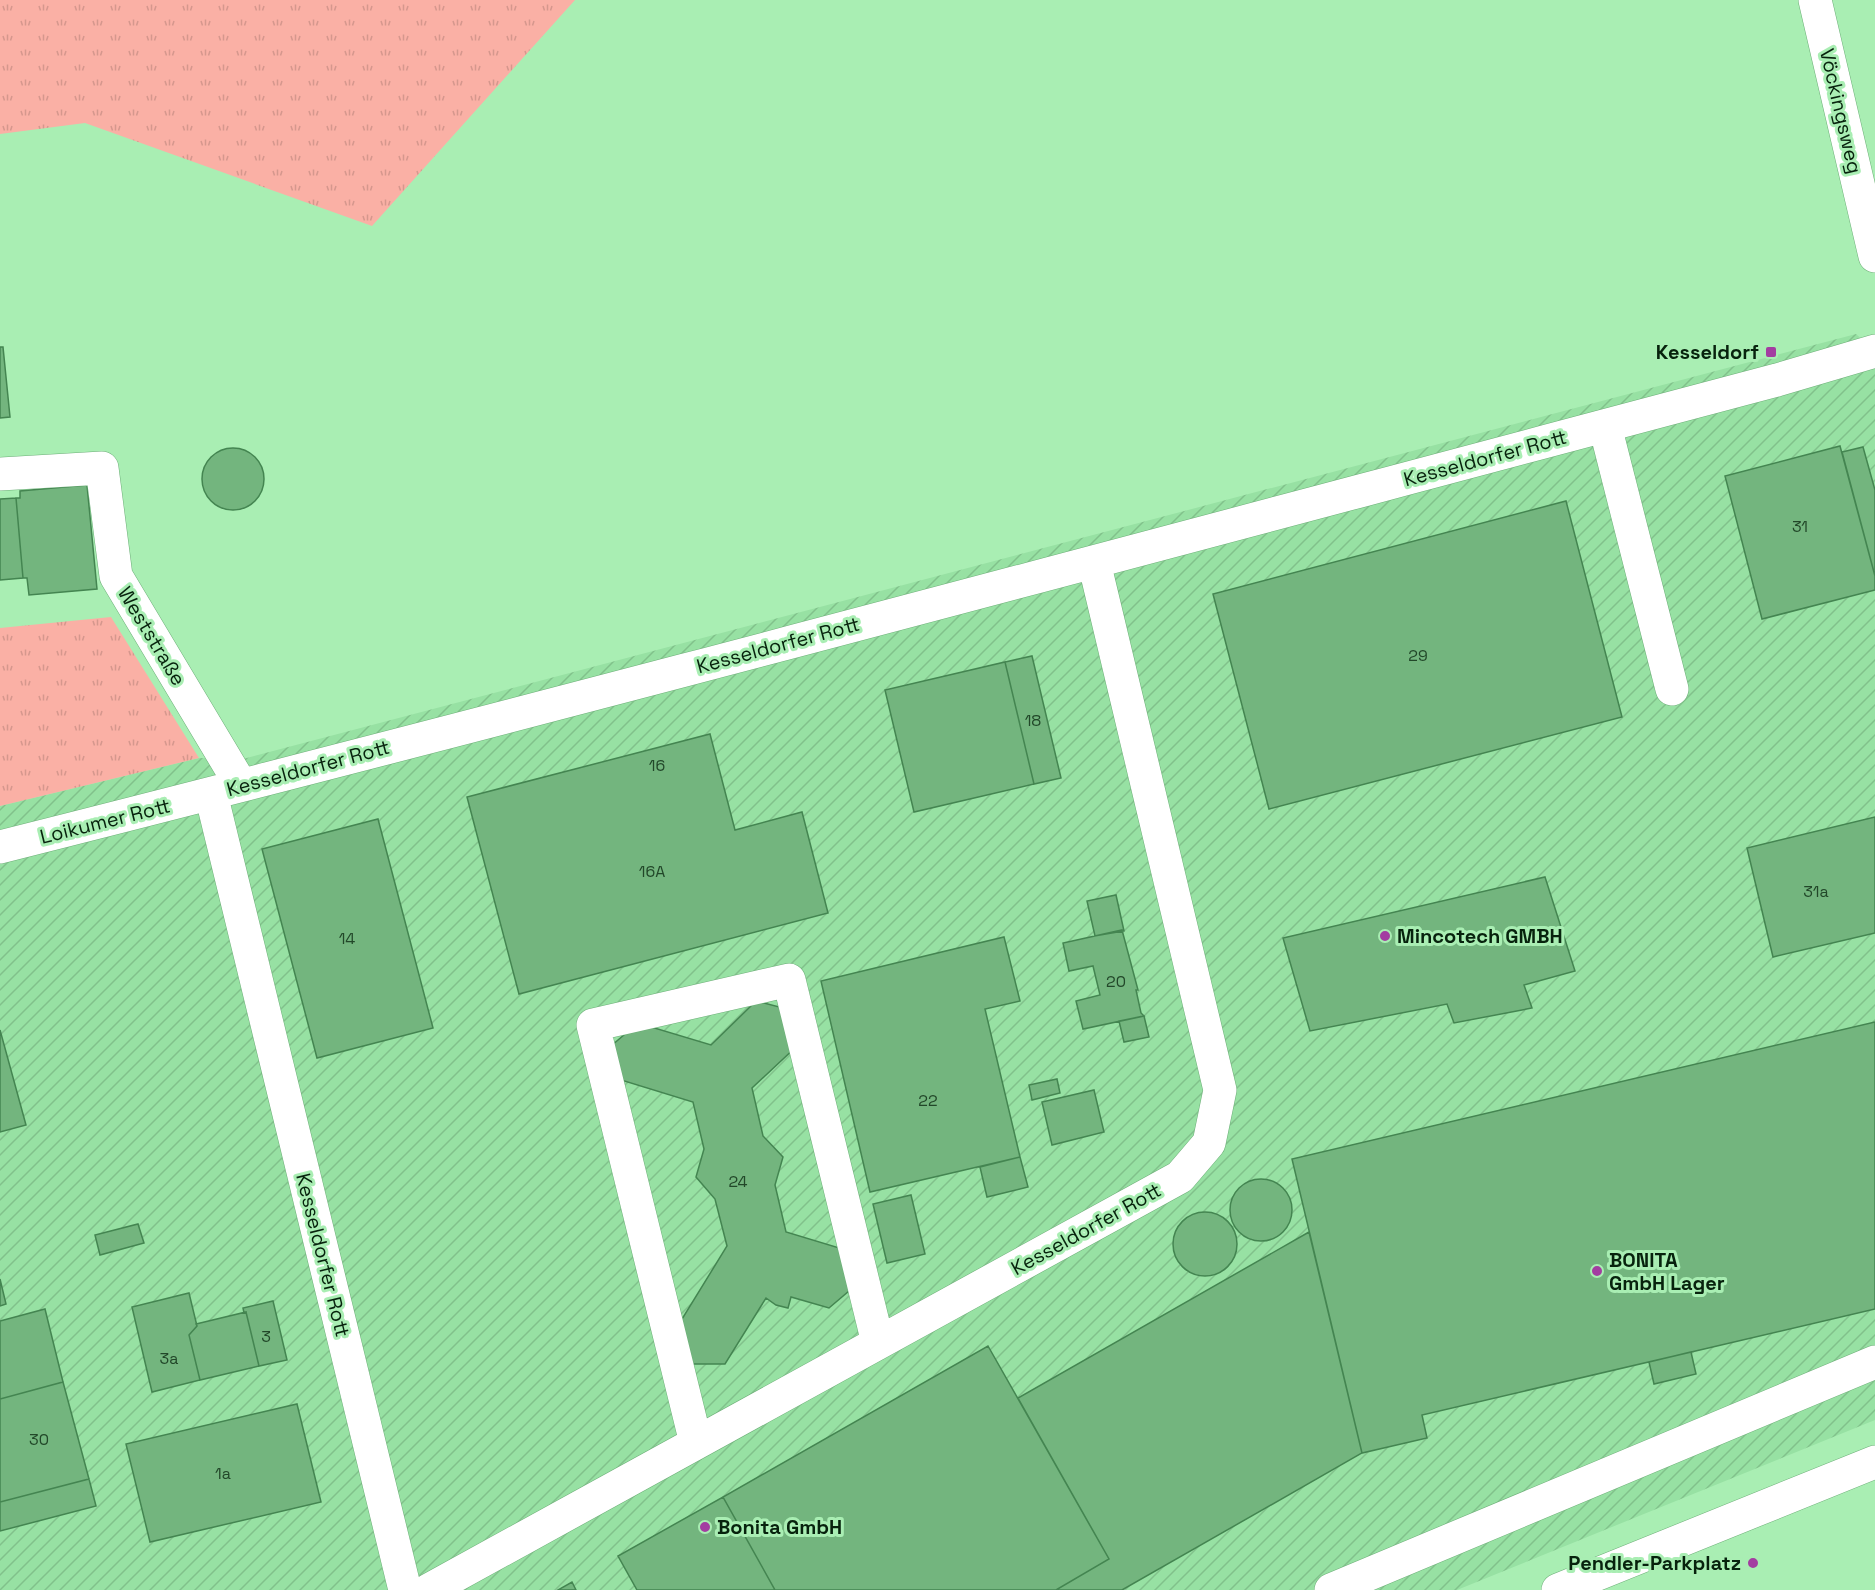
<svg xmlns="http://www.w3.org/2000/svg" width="1875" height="1590" font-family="'Space Grotesk',sans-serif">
<defs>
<pattern id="industrial-furrows" width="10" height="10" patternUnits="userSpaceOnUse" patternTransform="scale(1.5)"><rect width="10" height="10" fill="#97e1a3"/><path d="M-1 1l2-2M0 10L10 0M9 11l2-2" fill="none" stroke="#81c18b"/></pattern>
<pattern id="grass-tufts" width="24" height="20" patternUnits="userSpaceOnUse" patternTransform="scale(1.5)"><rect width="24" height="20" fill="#fab0a5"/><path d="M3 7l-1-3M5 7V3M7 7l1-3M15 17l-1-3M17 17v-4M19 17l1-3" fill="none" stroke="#d5978d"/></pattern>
</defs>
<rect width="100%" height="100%" fill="#a9eeb3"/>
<path fill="url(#industrial-furrows)" d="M1856 334 1875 351V1420L1457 1590H0V806L199 758 243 759Z"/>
<path fill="url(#grass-tufts)" d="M0 0H575L372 226 85 123 0 134Z
M111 617 199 758 0 806V628Z"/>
<path fill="#73b57e" stroke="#448551" stroke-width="1.5" d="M0 347H3L10 417 0 418Z
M1840 446 1875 576V590L1762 619 1725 476Z
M1863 447 1875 490V576L1842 452Z
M202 479a31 31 0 1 1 62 0a31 31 0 1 1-62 0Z
M87 485 97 589 29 595 27 578H23L16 498H20V491Z
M16 498 23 578 0 580V499Z
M1566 501 1622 717 1269 809 1213 594Z
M1032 656 1061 778 1034 784 1005 662Z
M1005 662 1034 784 914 812 885 690Z
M710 734 735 830 802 812 828 913 519 994 467 797Z
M1875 817V933L1773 957 1747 848Z
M378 819 433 1028 317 1058 262 849Z
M1545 877 1575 971 1524 985 1532 1008 1454 1023 1447 1004 1310 1031 1283 938Z
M1116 895 1124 931 1095 936 1087 901Z
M1122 930 1138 990H1136L1141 1013 1144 1016 1083 1029 1076 1001 1100 995 1093 966 1069 971 1063 943Z
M1004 937 1020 1001 985 1009 1020 1157 870 1192 821 981Z
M756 1001 791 1010 798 1045 752 1088 763 1136 783 1157 775 1185 786 1232 846 1250 856 1285 829 1308 791 1297 788 1308 776 1305 766 1298 725 1364H689L674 1332 727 1246 715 1199 696 1177 704 1149 693 1102 621 1080 611 1046 638 1023 711 1045Z
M1144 1016 1149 1037 1124 1042 1119 1021Z
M1875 1022V1309L1422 1415 1427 1438 1362 1453 1292 1159Z
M0 1030 26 1125 0 1132Z
M1057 1079 1060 1093 1032 1100 1029 1085Z
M1094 1090 1104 1132 1052 1145 1042 1102Z
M1020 1157 1028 1187 987 1197 980 1167Z
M1230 1210a31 31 0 1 1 62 0a31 31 0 1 1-62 0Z
M911 1195 925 1254 887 1263 873 1204Z
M1173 1244a32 32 0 1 1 64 0a32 32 0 1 1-64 0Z
M138 1224 144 1243 100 1255 95 1235Z
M1309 1232 1362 1453 1122 1590H1056L1109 1559 1018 1398Z
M0 1279 6 1304 0 1306Z
M189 1293 197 1326 189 1335 200 1380 152 1392 132 1307Z
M273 1301 287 1360 259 1366 246 1312 244 1313 243 1308Z
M45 1309 63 1382 0 1399V1321Z
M246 1312 259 1366 200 1380 189 1335 197 1326 196 1324Z
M988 1346 1109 1559 1056 1590H775L723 1497Z
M1691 1352 1696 1374 1654 1384 1649 1362Z
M63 1382 89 1479 0 1502V1399Z
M297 1404 321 1502 150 1542 126 1444Z
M89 1479 96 1506 0 1531V1502Z
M723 1497 775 1590H637L618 1556Z
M572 1582 576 1590H558Z"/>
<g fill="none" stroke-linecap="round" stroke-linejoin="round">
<defs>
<path id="minor" d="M1815 0 1875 256
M1605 426 1672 689
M0 474 102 468 116 576 241 785
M211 794 405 1590
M0 847C594 697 1185 537 1777 380L1875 351
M696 1443 593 1025 789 980 878 1343
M429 1590 1180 1177 1209 1143 1220 1090 1094 562
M1331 1590 1875 1362"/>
<path id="major" d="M1558 1590 1875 1462"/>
</defs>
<use href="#minor" stroke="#6daf78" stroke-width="34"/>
<use href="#major" stroke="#6daf78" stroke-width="34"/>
<use href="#minor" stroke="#fff" stroke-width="33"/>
<use href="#major" stroke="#fff" stroke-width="33"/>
</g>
<g fill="#a33da1" stroke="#a9eeb3" stroke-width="2">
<rect x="1765" y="346" width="12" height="12" rx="3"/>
<circle cx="1385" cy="936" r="6"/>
<circle cx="1597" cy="1271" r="6"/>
<circle cx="705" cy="1527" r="6"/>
<circle cx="1753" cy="1563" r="6"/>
</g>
<g text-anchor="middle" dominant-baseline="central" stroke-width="6" stroke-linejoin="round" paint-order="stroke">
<g font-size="16" fill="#224729">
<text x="1800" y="526">31</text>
<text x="1418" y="655">29</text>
<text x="1033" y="720">18</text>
<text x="657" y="765">16</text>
<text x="652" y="871">16A</text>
<text x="1816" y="891">31a</text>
<text x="347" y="938">14</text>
<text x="1116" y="981">20</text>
<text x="928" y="1100">22</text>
<text x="738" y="1181">24</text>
<text x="266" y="1336">3</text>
<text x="169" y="1358">3a</text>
<text x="39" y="1439">30</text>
<text x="223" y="1473">1a</text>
</g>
<g font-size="20" fill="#07220d" stroke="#a9eeb3">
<text transform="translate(1841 111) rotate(77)">Vöckingsweg</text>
<text transform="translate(1485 458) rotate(-15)">Kesseldorfer Rott</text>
<text transform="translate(152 636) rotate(59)">Weststraße</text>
<text transform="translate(778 645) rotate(-15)">Kesseldorfer Rott</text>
<text transform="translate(308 768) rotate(-15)">Kesseldorfer Rott</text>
<text transform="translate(105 821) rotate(-14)">Loikumer Rott</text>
<text transform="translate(1086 1229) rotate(-29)">Kesseldorfer Rott</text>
<text transform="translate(323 1255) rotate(76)">Kesseldorfer Rott</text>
</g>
<g font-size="20" font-weight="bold" fill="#07220d" stroke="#a9eeb3" text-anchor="start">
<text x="1759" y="352" text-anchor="end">Kesseldorf</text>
<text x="1397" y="936">Mincotech GMBH</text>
<text x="1609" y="1260">BONITA<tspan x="1609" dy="23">GmbH Lager</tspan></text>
<text x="717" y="1527">Bonita GmbH</text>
<text x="1741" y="1563" text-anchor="end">Pendler-Parkplatz</text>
</g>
</g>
</svg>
